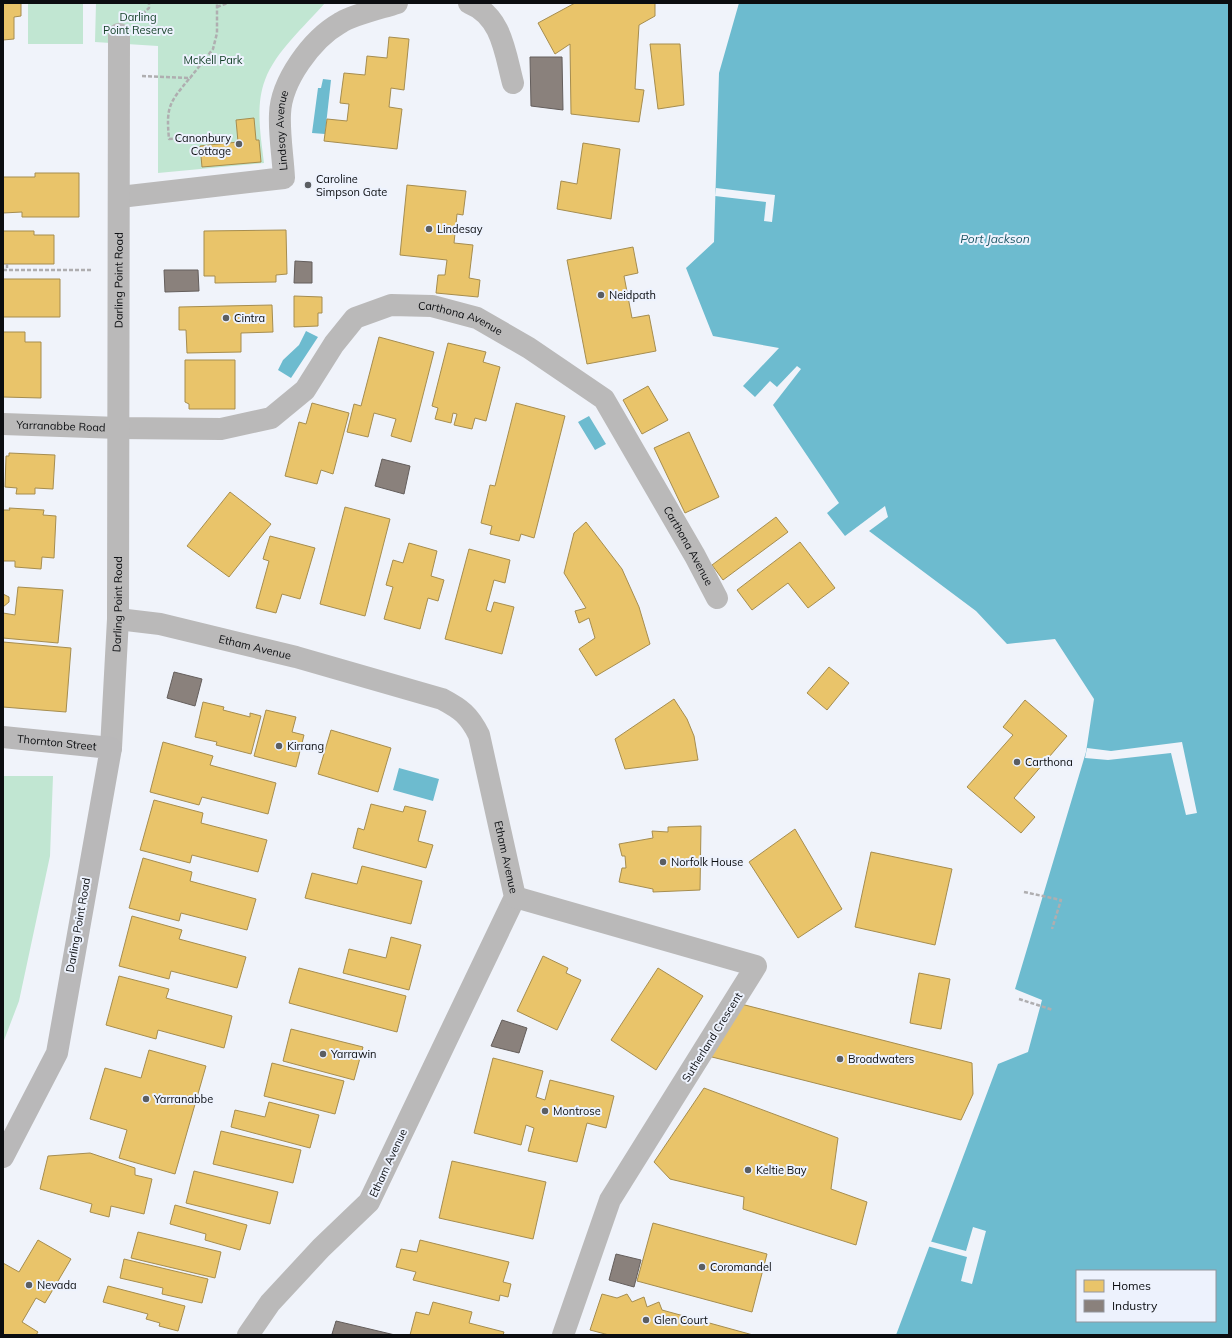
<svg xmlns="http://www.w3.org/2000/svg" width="1232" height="1338" font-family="Mulish,sans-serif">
<rect width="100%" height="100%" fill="#f0f3fa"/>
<path fill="#c1e6d2" d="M28 3H83V44H28Z
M96 3H325C304 27 276 51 265 80 255 106 261 137 264 163L158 173V46L95 42Z
M3 776H53L50 856 19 1001 3 1043Z"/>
<path fill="#6dbbcf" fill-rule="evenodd" d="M739 3H1229V1335H896L998 1064 1028 1052 1042 1000 1015 989 1086 752 1094 699 1055 639 1007 644 976 611 869 531 888 517 885 506 845 536 827 513 839 503 773 405 801 369 797 366 777 387 770 381 755 397 743 386 779 348 713 336 686 268 714 242 719 73ZM1077 1271H1215V1321H1077Z
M323 79 331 80 325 134 312 133 318 88H321Z
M306 331 318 337 291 378 278 370 283 360 299 345Z
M589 416 606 444 595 450 578 422Z
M399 768 439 779 433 801 393 790Z"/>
<path fill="#f0f3fa" d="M716 188 775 195 772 222 764 221 766 202 715 196Z
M1182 742 1197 813 1186 815 1171 753 1108 760 1085 758 1087 748 1111 751Z
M973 1227 986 1231 972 1284 961 1281 967 1257 927 1246 929 1241 966 1251Z"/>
<path fill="#e9c46a" stroke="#a68d4f" d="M3 3H21V16L14 17V39L3 40Z
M575 3H655V16L639 25 635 89 644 90 639 122 571 114 570 44 555 54 538 23Z
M389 37 409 39 404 90 391 88 389 107 402 109 397 149 324 141 327 119 347 121 349 104 340 103 344 73 365 75 367 56 387 58Z
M650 44H680L684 105 658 109Z
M254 118 256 140H259L261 162 202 167 200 146 238 142 236 120Z
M583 143 620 149 611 219 557 209 561 181 577 184Z
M35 173H79V217H22V212L3 213V177H35Z
M407 185 466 191 463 215 457 214 454 243 473 245 469 278 480 280 478 297 436 293 438 275H445L447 260 400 255Z
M286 230 287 274 276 275V282L215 283V276H204V231Z
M3 231H34V235H54V264H3Z
M633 247 638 273 624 276 632 318 649 315 656 351 587 364 567 260Z
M3 279H60V317H3Z
M294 296 322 297V313H318V326L294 327Z
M272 305 273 332 241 333V352L187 353 186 330H179V307Z
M3 332H25V342H41V398L3 397Z
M379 337 434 352 411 442 391 436 396 419 374 413 368 437 347 432 354 404 361 406Z
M448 343 486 352 483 362 500 367 486 421 475 418 472 429 454 425 457 414 453 413 451 423 435 419 438 408 432 406Z
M185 360H235V409H189V404L185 402Z
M648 386 668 420 642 434 623 400Z
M312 403 349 413 333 474 321 470 317 484 285 476 299 422 306 424Z
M516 403 565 416 534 538 521 534 519 541 490 534 492 526 481 523 490 485 495 486Z
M689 432 719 497 685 513 654 448Z
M9 453 55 455 53 489 35 488V494H16L17 488 5 487 6 456H9Z
M230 492 271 524 229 577 187 546Z
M345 507 390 519 365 616 320 604Z
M9 508 44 510 43 515 56 516 54 558 42 557 41 569 15 567V561H3V510H10Z
M776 517 788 532 723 580 712 565Z
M586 522 622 569 639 607 650 644 596 676 579 649 595 638 589 618 579 623 575 611 586 608 564 573 574 533Z
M270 536 315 548 300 599 282 594 276 613 256 608 269 561 263 559Z
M800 542 835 588 808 608 788 583 752 610 737 590Z
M409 543 437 551 431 576 444 580 438 601 428 598 420 629 384 619 393 587 386 585 393 560 403 563Z
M469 549 510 560 505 583 494 580 486 610 491 612 494 602 514 607 502 654 445 639Z
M18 587 63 590 58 643 3 638V613L15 615Z
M3 594 9 597V602L3 607Z
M3 642 71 648 66 712 3 707Z
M829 667 849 683 827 710 807 693Z
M674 699 687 719 694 736 698 760 625 769 615 739Z
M1025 700 1067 736 1014 798 1035 817 1021 833 967 787 1013 735 1003 727Z
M203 702 224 707 223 710 250 717V713L261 716 251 754 216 745 217 742 195 737Z
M266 710 296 717 292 732 304 735 296 767 254 756Z
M331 730 391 748 378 792 318 774Z
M163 742 213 756 210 765 276 783 268 814 202 797 199 805 150 792Z
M154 800 203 813 201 823 267 840 258 872 192 855 190 863 140 850Z
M371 804 403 812 405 806 426 811 418 841 433 845 426 868 353 848 358 828 364 830Z
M701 826 700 890 653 892V889L619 882 622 868H626L625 856H622L619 844 653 838 652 831 668 832V827Z
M795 829 842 909 798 938 749 862Z
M871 852 952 869 935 945 855 927Z
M143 858 192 872 190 881 256 899 247 930 181 913 179 921 129 908Z
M362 866 422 881 411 924 305 898 312 873 357 884Z
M132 916 182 930 179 939 246 957 237 988 171 971 169 979 119 966Z
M391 937 421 945 409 990 343 973 349 949 386 958Z
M543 956 568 968 566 973 581 980 557 1030 517 1011Z
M299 968 406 996 397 1032 289 1003Z
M658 968 703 996 656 1070 611 1040Z
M919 973 950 979 941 1029 910 1023Z
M119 976 169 989 166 998 232 1016 224 1048 158 1030 156 1039 106 1025Z
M741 1004 972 1063 973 1094 961 1120 708 1056Z
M291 1029 363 1047 354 1080 283 1061Z
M149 1050 206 1066 175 1174 119 1158 127 1130 90 1119 105 1068 141 1078Z
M493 1058 543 1071 536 1097 545 1100 550 1080 614 1096 606 1128 587 1123 577 1162 528 1151 534 1128 526 1125 521 1145 474 1133Z
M272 1063 344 1081 335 1114 264 1096Z
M704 1088 838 1138 831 1189 867 1202 856 1245 743 1209 744 1197 670 1179 654 1162Z
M269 1102 319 1115 310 1148 231 1127 235 1110 265 1117Z
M221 1131 301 1150 293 1183 213 1164Z
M90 1153 135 1168V1175L152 1179 144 1214 111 1206 109 1217 90 1212 92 1204 40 1189 48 1156Z
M452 1161 546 1182 533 1239 439 1218Z
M194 1171 278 1192 270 1224 186 1203Z
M175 1205 247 1225 240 1250 205 1240 206 1234 170 1224Z
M653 1223 767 1254 752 1312 637 1281Z
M138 1232 221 1252 215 1278 131 1258Z
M38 1240 71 1259 45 1303 36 1298 22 1322 38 1332 36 1335H3V1263L19 1272Z
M420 1240 509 1262 503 1282 511 1284 508 1297 500 1295 499 1301 413 1280 416 1272 396 1267 401 1249 417 1252Z
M124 1259 208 1279 202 1303 162 1294 163 1288 120 1278Z
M108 1286 185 1306 178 1331 159 1326 160 1323 146 1319 148 1314 103 1302Z
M602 1294 617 1298 627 1294 632 1302 644 1297 647 1307 659 1302 662 1310 753 1335H609L590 1330Z
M433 1302 472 1312 469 1323 504 1332 503 1335H410L416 1312 429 1315Z"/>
<path fill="#8a817c" stroke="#645e5c" d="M530 57H562L563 110 531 106Z
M295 261 312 262V283H294Z
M164 270H198L199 291 165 292Z
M382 459 410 466 404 494 375 486Z
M174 672 202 679 195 706 167 698Z
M502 1020 527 1028 519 1053 491 1046Z
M616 1254 641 1260 634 1287 609 1280Z
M336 1321 395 1335H336L332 1334Z"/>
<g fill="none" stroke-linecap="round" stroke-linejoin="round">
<path stroke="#afaeb0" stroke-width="2.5" stroke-dasharray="4 2" stroke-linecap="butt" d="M217 7 228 3
M138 18 149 8V3
M142 76 190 78 213 49 217 33V3
M189 79C169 103 166 107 169 139L219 135
M7 264V270
M3 270H92
M1024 892 1061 900 1052 929
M1019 999 1053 1010"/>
<g stroke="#bab9b9" stroke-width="22">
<path d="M469 3C502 16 505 53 513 83"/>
<path id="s1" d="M120 197 284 178C283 157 279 135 280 114 281 81 312 39 340 23 352 15 382 8 397 3"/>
<path id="s2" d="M3 424 119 428 221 429 271 418 305 390 334 344 355 318 391 305 432 306 477 318 529 348 604 399 695 556 717 598"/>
<path id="s3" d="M118 619 160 624 296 657 442 699C461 709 469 715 479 735L515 897 369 1202 321 1248 270 1303 248 1335"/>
<path id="s4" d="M111 748 118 619 119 34"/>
<path d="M515 897 756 966 610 1200 563 1335"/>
</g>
<path stroke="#b9b8b9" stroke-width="22" id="s5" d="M3 737 111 748 57 1053 3 1157"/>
</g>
<g fill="#5b5e62" stroke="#edf2fd" stroke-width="1.5">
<circle cx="239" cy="144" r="4"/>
<circle cx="308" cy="185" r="4"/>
<circle cx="429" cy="229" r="4"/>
<circle cx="601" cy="295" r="4"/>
<circle cx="226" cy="318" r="4"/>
<circle cx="279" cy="746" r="4"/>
<circle cx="1017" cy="762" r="4"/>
<circle cx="663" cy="862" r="4"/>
<circle cx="323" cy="1054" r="4"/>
<circle cx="840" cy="1059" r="4"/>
<circle cx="146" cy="1099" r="4"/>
<circle cx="545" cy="1111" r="4"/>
<circle cx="748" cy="1170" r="4"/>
<circle cx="702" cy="1267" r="4"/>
<circle cx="29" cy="1285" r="4"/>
<circle cx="646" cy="1320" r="4"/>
</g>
<g text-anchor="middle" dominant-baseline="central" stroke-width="4" stroke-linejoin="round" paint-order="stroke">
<g font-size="11" fill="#154028" stroke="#edf2fd">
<text x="138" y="17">Darling<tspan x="138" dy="13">Point Reserve</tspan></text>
<text x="213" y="60">McKell Park</text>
</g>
<g font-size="11" fill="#0b0d10" stroke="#edf2fd">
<text stroke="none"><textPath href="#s1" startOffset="213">Lindsay Avenue</textPath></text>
<text stroke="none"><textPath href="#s4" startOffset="468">Darling Point Road</textPath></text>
<text stroke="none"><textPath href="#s2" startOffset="511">Carthona Avenue</textPath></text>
<text stroke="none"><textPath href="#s2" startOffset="58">Yarranabbe Road</textPath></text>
<text stroke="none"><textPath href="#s2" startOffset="847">Carthona Avenue</textPath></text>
<text stroke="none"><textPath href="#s4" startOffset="144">Darling Point Road</textPath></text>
<text stroke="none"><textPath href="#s3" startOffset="140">Etham Avenue</textPath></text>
<text stroke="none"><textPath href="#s5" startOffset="54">Thornton Street</textPath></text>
<text stroke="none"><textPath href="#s3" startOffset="512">Etham Avenue</textPath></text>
<text transform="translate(78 925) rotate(-80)">Darling Point Road</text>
<text transform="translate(712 1037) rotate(-58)">Sutherland Crescent</text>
<text transform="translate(388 1163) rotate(-65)">Etham Avenue</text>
</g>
<g font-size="11" fill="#0b0d10" stroke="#edf2fd" text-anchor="start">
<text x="231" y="138" text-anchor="end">Canonbury<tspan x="231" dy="13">Cottage</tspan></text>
<text x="316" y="179">Caroline<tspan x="316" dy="13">Simpson Gate</tspan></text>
<text x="437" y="229">Lindesay</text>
<text x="609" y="295">Neidpath</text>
<text x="234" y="318">Cintra</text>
<text x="287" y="746">Kirrang</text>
<text x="1025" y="762">Carthona</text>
<text x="671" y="862">Norfolk House</text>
<text x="331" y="1054">Yarrawin</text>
<text x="848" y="1059">Broadwaters</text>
<text x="154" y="1099">Yarranabbe</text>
<text x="553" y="1111">Montrose</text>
<text x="756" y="1170">Keltie Bay</text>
<text x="710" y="1267">Coromandel</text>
<text x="37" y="1285">Nevada</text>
<text x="654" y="1320">Glen Court</text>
</g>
<g font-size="12" font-style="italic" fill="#1e5867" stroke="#edf2fd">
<text x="995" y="238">Port Jackson</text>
</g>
</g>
<rect width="1232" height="1338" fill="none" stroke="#0b0d10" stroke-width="8"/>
<rect x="1076" y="1270" width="140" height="52" fill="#edf2fd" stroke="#93969e"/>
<rect x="1084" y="1280" width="20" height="12" fill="#e9c46a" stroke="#93969e"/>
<text x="1112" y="1290" font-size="12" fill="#0b0d10">Homes</text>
<rect x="1084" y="1300" width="20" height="12" fill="#8a817c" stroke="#93969e"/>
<text x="1112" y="1310" font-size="12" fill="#0b0d10">Industry</text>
</svg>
